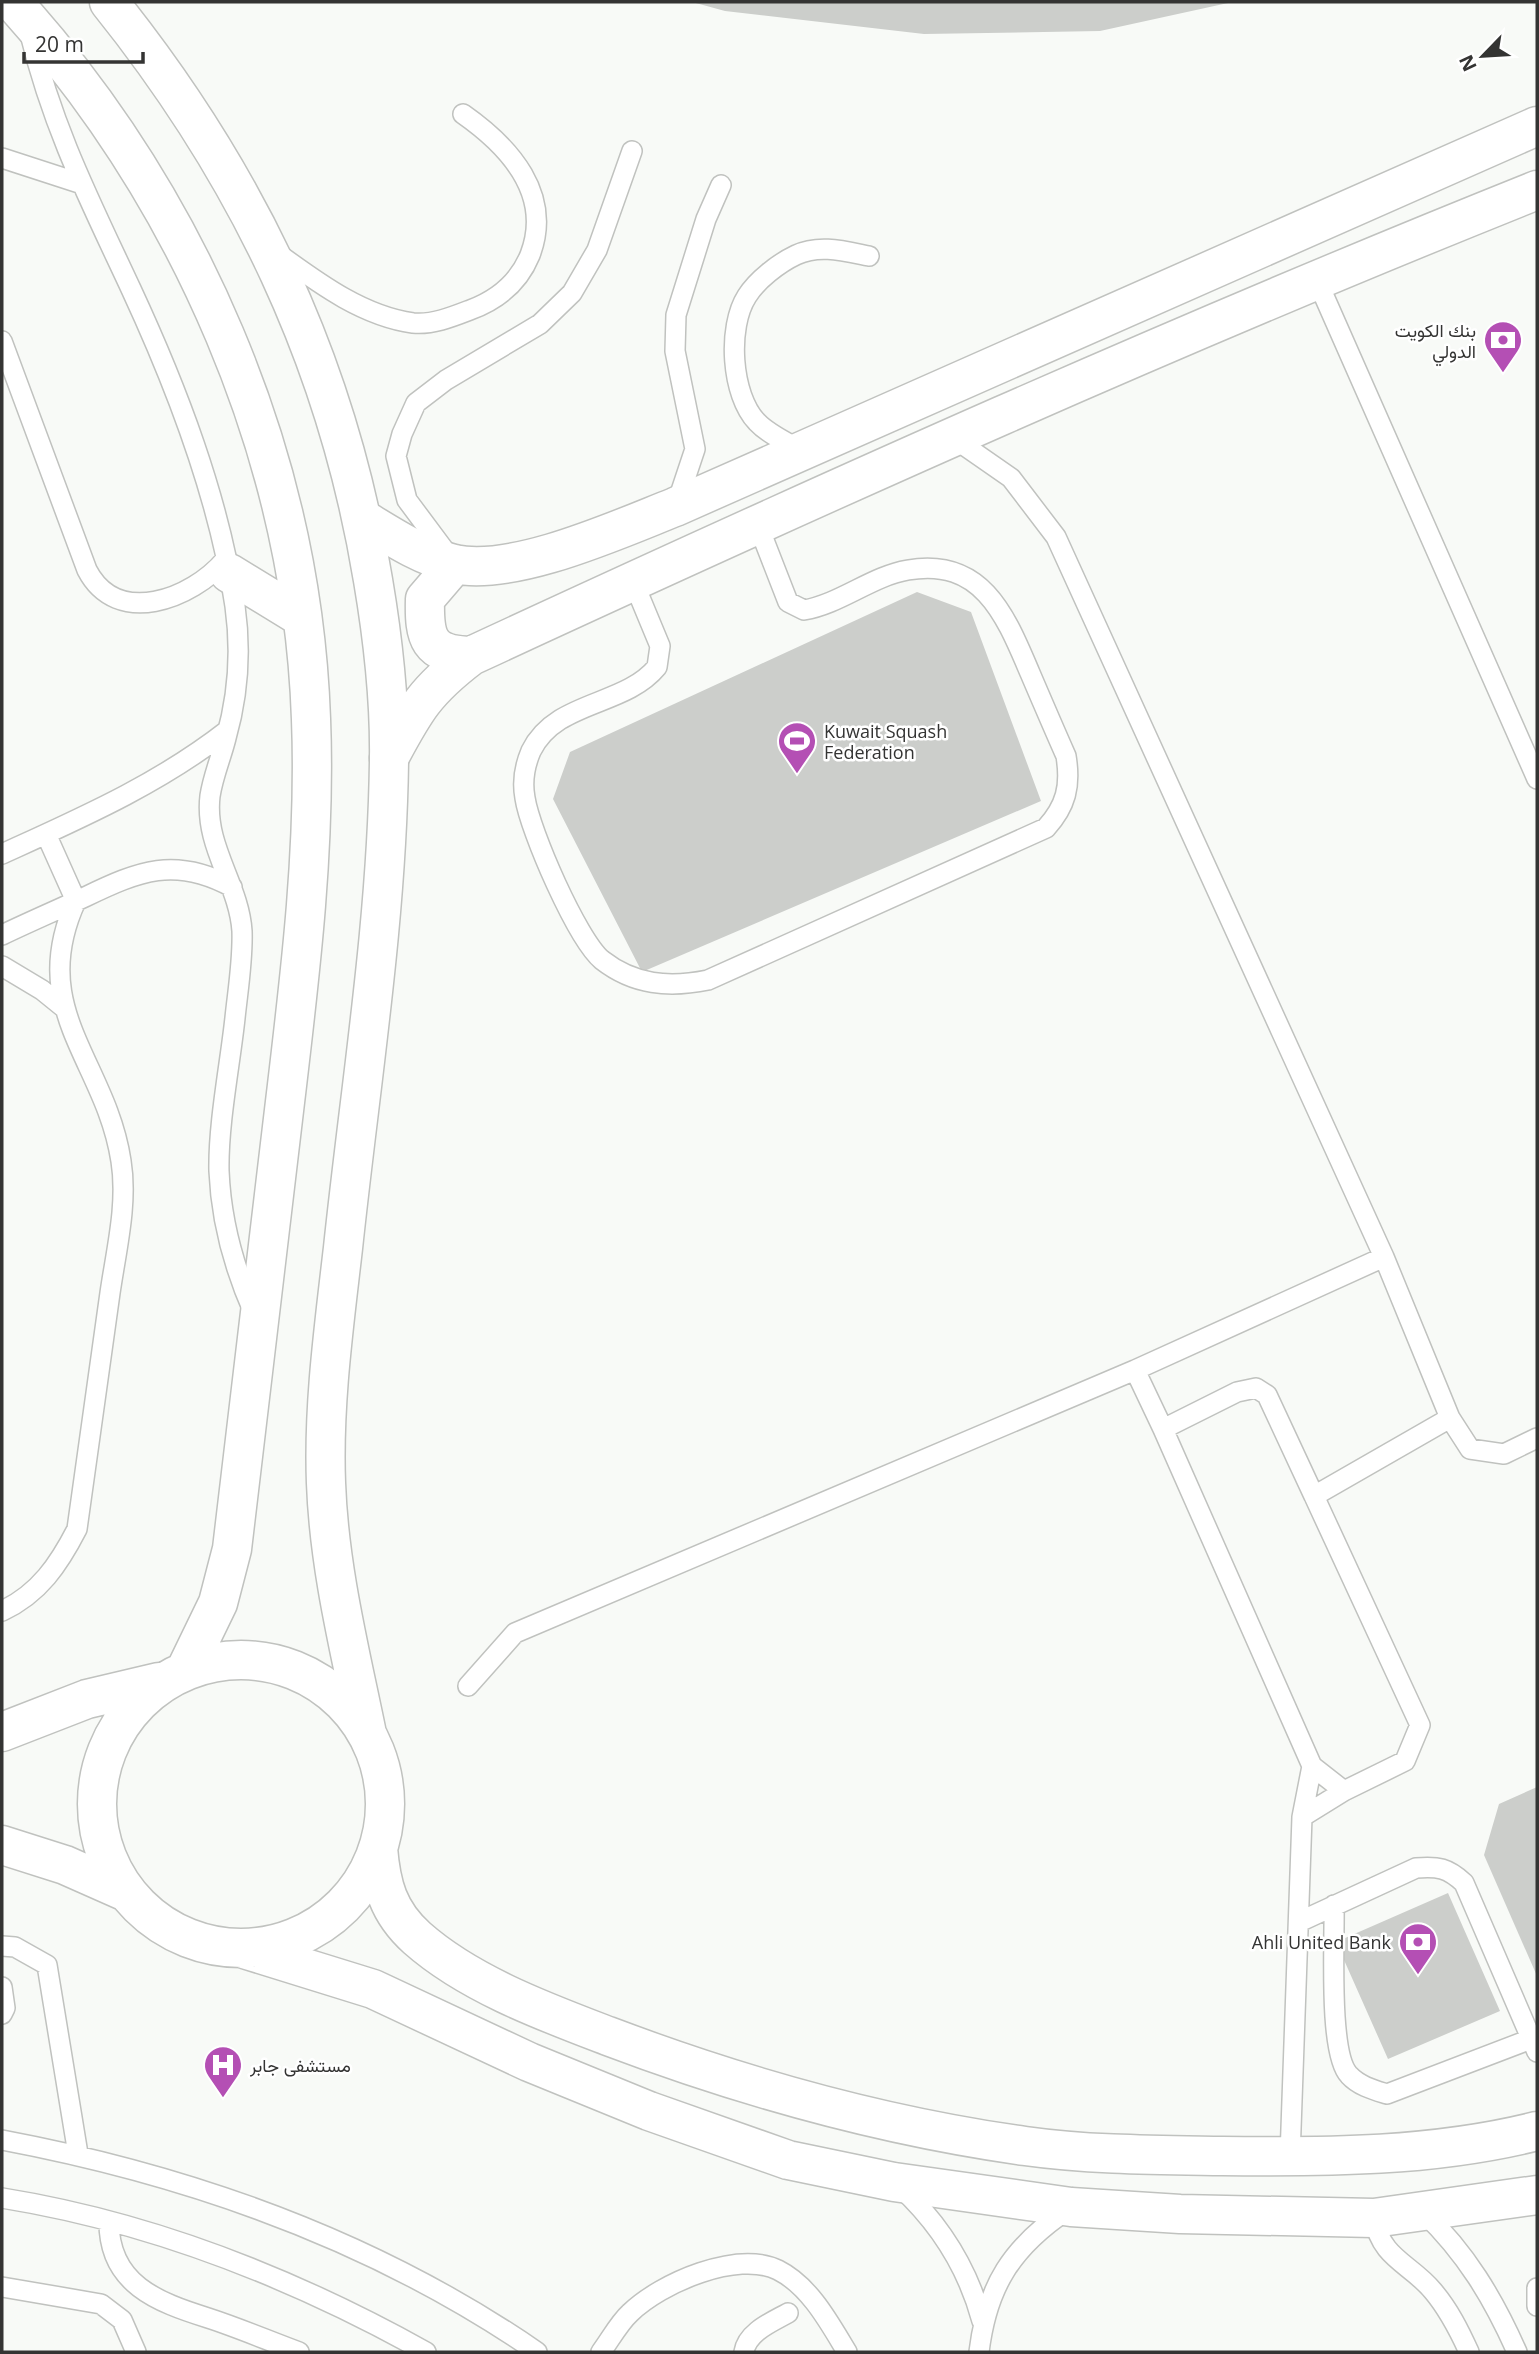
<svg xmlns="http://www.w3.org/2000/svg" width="1539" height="2354" font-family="'Open Sans',Vazirmatn,sans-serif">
<rect width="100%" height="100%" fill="#f8faf7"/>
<path fill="#cccecb" d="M692 2H1228V3L1100 31 924 34 725 11Z
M917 592 971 612 1041 801 642 972 553 799 570 752Z
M1537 1787V1976L1484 1855 1499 1804Z
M1448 1893 1500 2011 1388 2059 1336 1942Z"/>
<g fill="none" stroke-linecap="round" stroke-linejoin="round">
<defs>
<path id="service" d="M30 34C53 129 90 201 131 289 177 388 219 497 235 606 241 649 238 696 226 738 221 758 213 776 210 796 204 846 239 884 242 931 243 960 238 989 235 1018 230 1065 218 1124 219 1171 221 1220 234 1268 254 1313
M2 158 79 183
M277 253C317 282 362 316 413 323 432 325 452 317 470 310 497 300 519 282 530 255 553 195 510 147 463 114
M1316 278 1537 779
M2 341 87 570C117 628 192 599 225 560
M952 437 1011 478 1056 537 1384 1257 1450 1418 1470 1449 1504 1454 1537 1438
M802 451C788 443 768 434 757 422 731 395 727 327 747 296 757 280 779 263 796 255 819 244 844 251 869 256
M676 506 695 449 675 351 676 315 706 219 721 185
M448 555 407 500 396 456 402 434 416 403 446 380 540 324 572 293 597 250 632 151
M633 581 660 646 657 667C624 707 556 700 531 751 525 765 522 782 525 798 530 831 577 939 602 960 634 985 669 988 708 980L1046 828C1066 806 1071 786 1066 756 1054 729 1042 701 1030 673 1006 617 983 557 908 570 872 576 840 604 804 610L788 602 758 525
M2 854C81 818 159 784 228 730
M2 935C29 922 57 910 85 897 139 871 175 856 232 887
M2 966 42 990 63 1007
M1135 1370 1163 1429
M2 1611C39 1594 59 1564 77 1529 88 1450 99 1372 110 1293 116 1251 128 1204 121 1161 106 1061 26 1010 76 901L46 834
M468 1686 515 1633 1135 1370 1384 1257
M1312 1766 1344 1791
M1302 1817 1312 1766 1163 1429 1237 1392 1256 1388 1267 1395 1314 1496
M1334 1905C1335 1940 1328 2053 1349 2075 1359 2086 1374 2090 1387 2094L1531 2039
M1299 1922 1416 1868C1438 1866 1448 1868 1464 1883L1537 2052
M2 1946 15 1947 47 1965 78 2154
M2 1987 5 2008 2 2014
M2 2140C193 2176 376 2241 537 2352
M1290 2157 1302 1817 1344 1791 1405 1761 1420 1725 1314 1496 1450 1418
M900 2187C940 2224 968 2269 982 2321
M2 2198C151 2222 295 2279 426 2352
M1423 2212C1466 2253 1493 2298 1517 2352
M1374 2218C1381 2259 1410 2263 1433 2291 1449 2310 1459 2330 1469 2352
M109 2222C109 2284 157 2302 208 2318 239 2328 269 2341 299 2352
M2 2287 101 2304 122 2320 136 2352
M1537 2288V2306
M601 2352C610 2340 619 2323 630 2313 661 2283 737 2250 778 2270 810 2286 830 2324 847 2352
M744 2352C747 2332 772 2322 788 2313
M979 2352C987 2286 1012 2247 1067 2210"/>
<path id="minor" d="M363 519C391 536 421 556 454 564 514 577 619 529 675 507L1537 126
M455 564 425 599C424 638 428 655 471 656
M389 758C415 709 426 690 471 656 823 493 1177 334 1537 190"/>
<path id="tertiary" d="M13 2C189 197 302 455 311 719 316 847 300 976 285 1102 268 1251 251 1400 232 1549L218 1603 186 1669
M109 2C247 174 337 361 373 580 383 639 390 701 389 761 387 923 360 1087 343 1248 334 1326 323 1405 326 1483 329 1568 350 1651 367 1734
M229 573 301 617
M97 1804a144 144 0 1 1 288 0a144 144 0 1 1-288 0Z
M2 1732 87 1699 159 1682
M2 1845 65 1865 126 1892
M378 1848C381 1885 388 1912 417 1938 469 1984 545 2012 608 2036 743 2087 882 2126 1025 2146 1089 2155 1157 2155 1222 2156 1327 2157 1434 2157 1537 2131
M244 1949 373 1989 529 2062 649 2111 788 2160 894 2182 1071 2207 1180 2214 1374 2218 1537 2195"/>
</defs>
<use href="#service" stroke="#c0c2bf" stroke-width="22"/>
<use href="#minor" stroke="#c0c2bf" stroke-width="41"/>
<use href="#tertiary" stroke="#c0c2bf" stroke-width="41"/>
<use href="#service" stroke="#fff" stroke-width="19"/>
<use href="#minor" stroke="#fff" stroke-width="38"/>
<use href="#tertiary" stroke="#fff" stroke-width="38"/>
</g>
<defs>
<symbol id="bank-pin" viewBox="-11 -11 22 30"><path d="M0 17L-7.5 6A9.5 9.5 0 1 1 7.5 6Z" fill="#b44fb4" stroke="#fff"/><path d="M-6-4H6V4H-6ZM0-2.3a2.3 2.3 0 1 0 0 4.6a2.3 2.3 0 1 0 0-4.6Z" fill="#fff"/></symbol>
<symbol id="stadium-pin" viewBox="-11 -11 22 30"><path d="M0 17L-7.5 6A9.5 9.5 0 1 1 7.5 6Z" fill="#b44fb4" stroke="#fff"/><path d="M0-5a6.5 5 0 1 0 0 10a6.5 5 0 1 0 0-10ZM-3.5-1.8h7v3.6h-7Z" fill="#fff"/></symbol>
<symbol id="hospital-pin" viewBox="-11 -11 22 30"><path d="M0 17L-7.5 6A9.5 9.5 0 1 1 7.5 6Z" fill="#b44fb4" stroke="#fff"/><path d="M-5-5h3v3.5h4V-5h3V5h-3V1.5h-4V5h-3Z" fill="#fff"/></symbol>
</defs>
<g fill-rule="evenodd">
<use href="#bank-pin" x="1481" y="318" width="44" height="60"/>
<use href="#stadium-pin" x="775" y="719" width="44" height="60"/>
<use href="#bank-pin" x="1396" y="1920" width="44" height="60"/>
<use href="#hospital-pin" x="201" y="2043" width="44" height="60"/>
</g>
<g text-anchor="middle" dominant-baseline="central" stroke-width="5" stroke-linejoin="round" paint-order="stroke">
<g font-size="18" fill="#343433" stroke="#fff" text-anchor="end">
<text x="1476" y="330">بنك الكويت<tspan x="1476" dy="21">الدولي</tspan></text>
<text x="824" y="731" text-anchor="start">Kuwait Squash<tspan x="824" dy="21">Federation</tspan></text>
<text x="1391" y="1942">Ahli United Bank</text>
<text x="250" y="2065" text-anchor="start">مستشفى جابر</text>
</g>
</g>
<rect width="1539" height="2354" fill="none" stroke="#343433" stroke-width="7"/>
<g transform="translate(1483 56) rotate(245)" stroke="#ffffff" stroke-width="5" paint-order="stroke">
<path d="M0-5L12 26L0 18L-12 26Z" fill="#343433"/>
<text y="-10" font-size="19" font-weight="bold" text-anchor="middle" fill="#343433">N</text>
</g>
<path d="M24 52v10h119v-10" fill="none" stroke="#343433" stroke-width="3.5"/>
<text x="35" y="52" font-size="21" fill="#343433" stroke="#ffffff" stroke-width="5" paint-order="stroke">20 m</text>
</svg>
